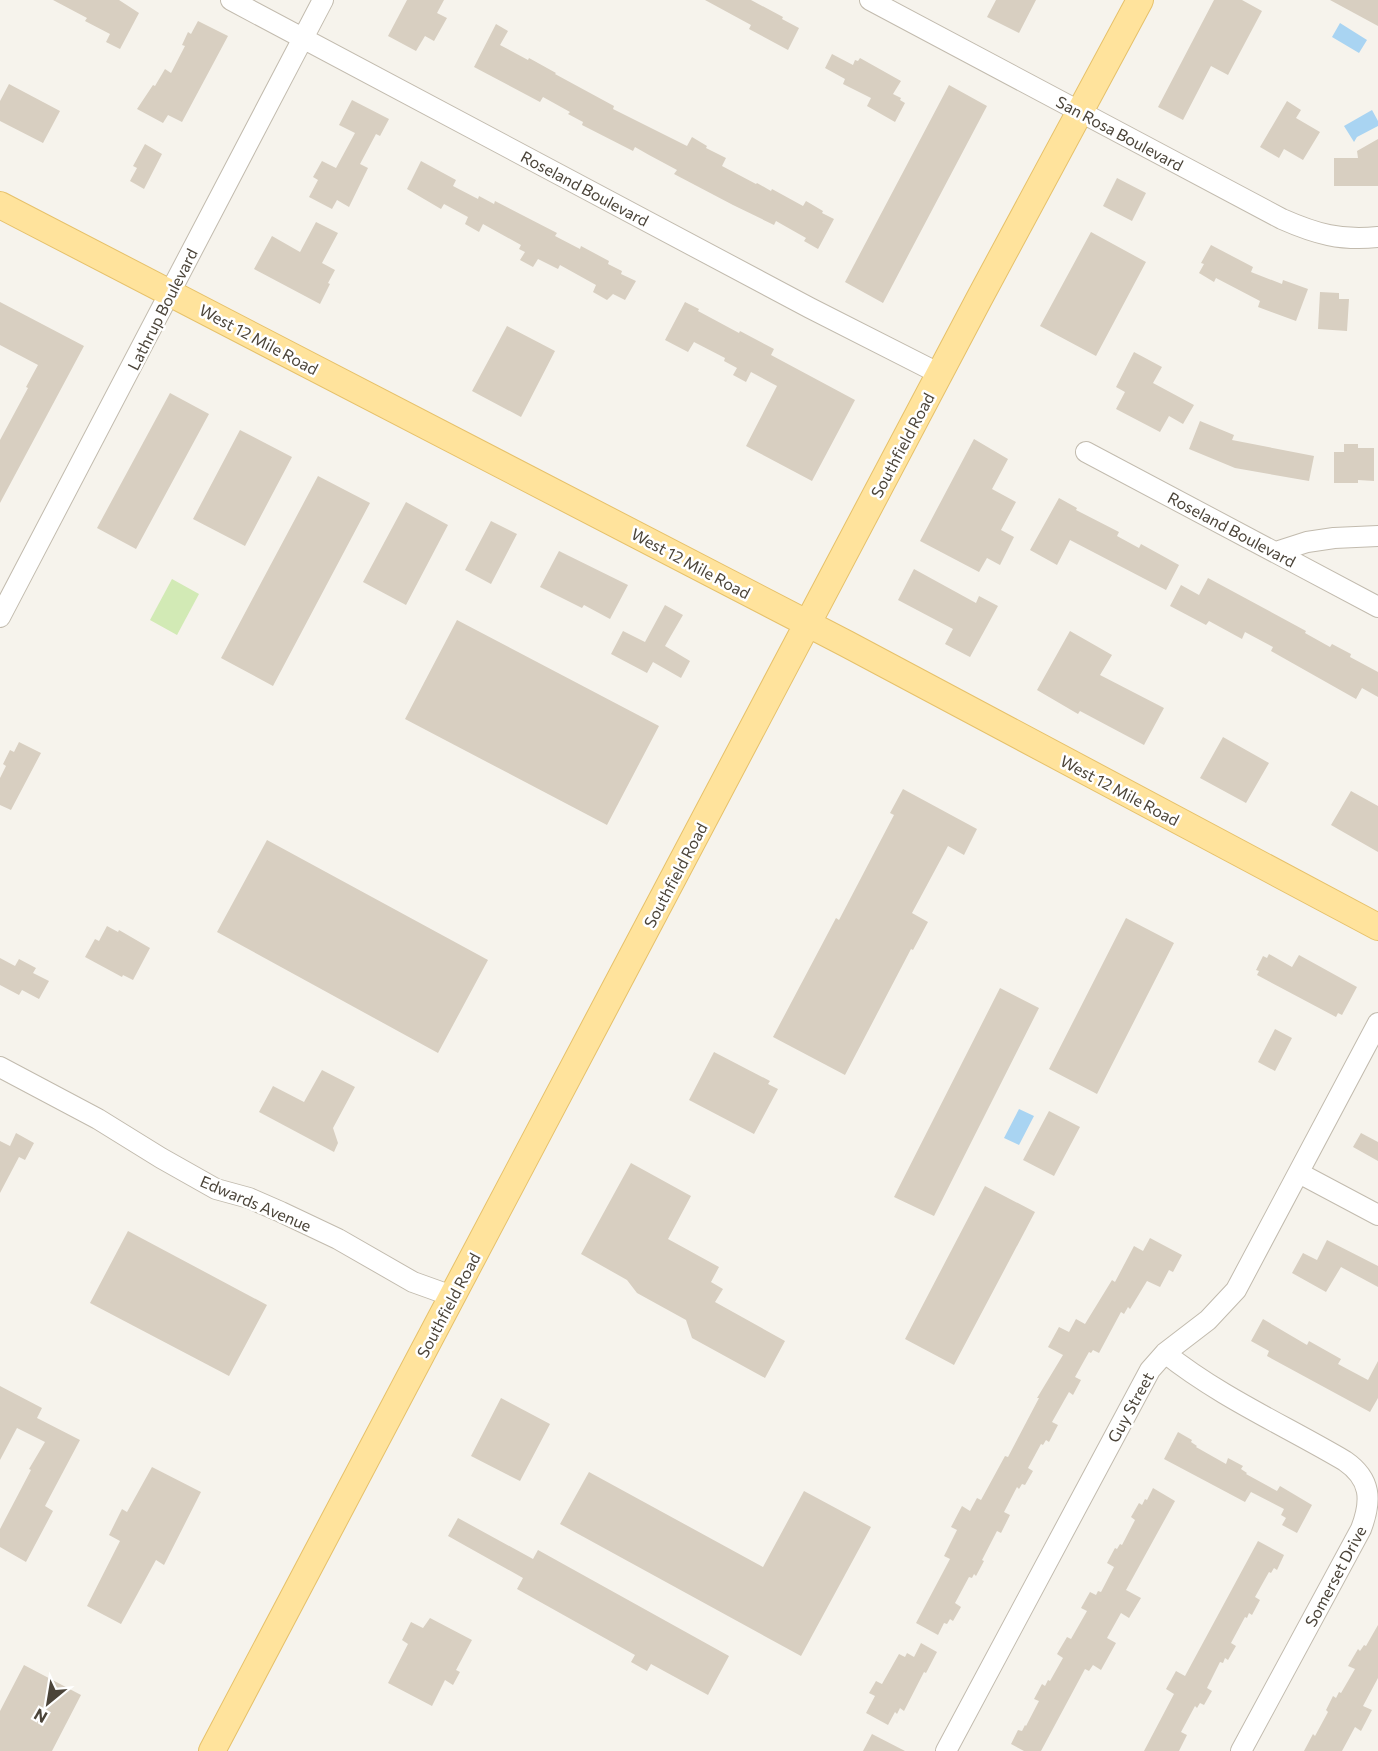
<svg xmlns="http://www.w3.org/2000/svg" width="1378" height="1751" font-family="Commissioner,sans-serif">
<rect width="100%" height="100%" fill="#f6f3ec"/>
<path fill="#d2eab5" d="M172 579 199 594 177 635 150 620Z"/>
<path fill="#a9d4f2" d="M1340 23 1367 40 1359 53 1332 37Z
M1372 110 1378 121V126L1357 137 1354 142 1344 126Z
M1019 1109 1034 1116 1019 1145 1004 1138Z"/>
<path fill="#d8cfc1" d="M53 0H119L139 13 120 49 106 42 110 34 85 21 87 18Z
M407 0H444L437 13 447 18 434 41 425 36 416 51 388 36Z
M705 0H751L783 17 782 19 799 28 788 50 749 29 751 25Z
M996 0H1036L1019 33 987 17Z
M1214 0H1242L1262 11 1228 75 1211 66 1183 120 1158 107Z
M1330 0H1378V26Z
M198 21 228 36 182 122 168 115 163 123 137 109 153 85 155 86 165 69 171 73 185 46 182 45 188 32 191 34Z
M496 24 508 31 500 45 528 60 529 58 556 73 555 74 614 106 613 109 687 146 692 137 707 146 706 148 726 158 722 166 756 184 757 183 771 191 772 189 803 206 806 201 823 211 822 213 834 219 818 249 804 241 806 238 776 221 774 225 733 205 674 174 677 170 649 155 635 147 633 151 582 125 583 122 568 114 570 112 543 97 540 102 474 67Z
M832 54 853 65 855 60 858 61 860 58 901 81 893 94 901 98 900 100 905 103 895 122 867 106 871 98 843 84 845 79 825 68Z
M9 84 60 111 43 143 0 121V101Z
M949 85 987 106 883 303 845 282Z
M352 100 389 119 380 136 376 134 360 164 368 168 349 207 337 200 332 209 309 197 318 180 313 177 322 161 336 168 355 133 339 125Z
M1287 101 1301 110 1296 118 1320 132 1303 160 1284 149 1279 158 1260 147Z
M1378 139V186H1334V158H1358L1357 151Z
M145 144 162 154 144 189 130 181 137 168 133 166Z
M421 161 456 180 453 186 478 199 479 196 494 204 495 201 557 233 555 236 580 249 581 246 609 261 608 264 622 271 621 274 636 281 625 300 613 294 607 300 593 292 596 285 560 265 558 269 538 259 533 267 520 260 525 252 519 249 521 245 483 224 479 232 465 224 468 217 444 204 441 209 407 189Z
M1117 178 1146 193 1132 221 1103 206Z
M316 222 338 233 322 263 335 270 328 283 330 284 320 304 254 269 272 236 300 252Z
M1091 232 1146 262 1096 356 1040 326Z
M1211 245 1253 267 1251 272 1282 284 1283 280 1308 289 1296 321 1258 307 1260 301 1216 278 1214 282 1199 273 1204 264 1201 263Z
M1320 292 1339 293V299H1349L1347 331 1318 329Z
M0 302 84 346 0 503V440L28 388 26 387 38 365 0 345Z
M685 302 699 309 698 311 739 333 740 331 774 349 771 355 855 400 812 481 746 446 777 386 751 372 746 382 733 375 737 368 724 361 725 358 694 342 688 352 665 340Z
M507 326 555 351 521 417 472 391Z
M1134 352 1162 367 1153 383 1194 405 1183 424 1169 416 1160 432 1116 409 1125 392 1116 387Z
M170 393 209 414 136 549 97 528Z
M1200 421 1234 435 1232 440 1314 456 1309 481 1235 468 1189 449Z
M240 430 292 457 245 546 193 519Z
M974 439 1008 459 992 489 1016 502 1001 530 1014 537 1000 565 987 558 979 572 920 541Z
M1344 444H1358V448H1374V481L1358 480V483H1334V452H1344Z
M318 476 370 503 273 686 221 658Z
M1059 498 1077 508 1076 510 1119 532 1117 536 1139 548 1141 544 1179 565 1166 590 1070 540 1057 565 1030 550Z
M406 502 448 525 406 605 363 582Z
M491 521 517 534 491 584 465 570Z
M559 551 628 585 610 619 584 605 582 608 540 587Z
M914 569 976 603 979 596 998 606 970 657 945 644 953 629 898 600Z
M1208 578 1306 631 1305 633 1330 647 1332 644 1351 654 1350 657 1378 672V697L1362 688 1356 699 1271 651 1273 647 1245 632 1242 639 1209 621 1206 625 1170 606 1181 585 1199 595Z
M665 605 683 615 665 646 690 661 681 678 653 662 647 673 611 654 623 631 645 642Z
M457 620 659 726 607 825 405 719Z
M1070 631 1112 655 1100 675 1164 708 1144 745 1080 711 1078 714 1037 690Z
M1223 737 1269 763 1246 803 1200 778Z
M19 742 41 753 11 810 0 805V778L6 766 3 764 10 750 14 752Z
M903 789 977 829 964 855 948 846 912 913 928 922 913 950 911 949 845 1075 773 1037 836 918 839 920 894 815 890 813Z
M1351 791 1378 806V852L1331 825Z
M267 840 488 960 438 1053 217 932Z
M1126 918 1174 943 1097 1094 1049 1069Z
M107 926 118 932 119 930 150 948 133 980 123 975 122 977 85 957 95 939 99 941Z
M1269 954 1292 967 1299 955 1357 987 1342 1015 1338 1013 1336 1017 1257 975 1259 971 1256 970 1263 956 1267 958Z
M0 958 15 966 19 959 36 968 33 973 49 981 39 999 22 990 19 995 0 985Z
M1000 988 1039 1008 934 1216 894 1197Z
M1275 1029 1292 1038 1275 1071 1258 1062Z
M714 1052 770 1081 768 1084 778 1089 754 1134 689 1100Z
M322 1070 355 1087 333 1128 338 1143 334 1152 259 1112 273 1086 304 1102Z
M1049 1111 1080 1127 1054 1176 1023 1160Z
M16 1133 34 1143 25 1160 19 1157 0 1193V1141L10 1146Z
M1361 1133 1378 1142V1161L1353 1147Z
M631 1163 691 1196 668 1239 719 1267 711 1282 723 1289 715 1302 785 1341 765 1378 692 1338 686 1320 637 1293 627 1280 581 1254Z
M985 1186 1035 1212 954 1365 905 1339Z
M128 1231 267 1305 229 1376 90 1303Z
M1150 1238 1182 1255 1173 1272 1169 1270 1160 1287 1147 1281 1130 1309 1128 1307 1124 1314 1121 1312 1099 1353 1093 1350 1091 1353 1089 1352 1075 1377 1081 1380 1073 1395 1069 1392 1052 1422 1058 1425 1049 1442 1046 1440 1043 1445 1041 1444 1028 1468 1033 1471 1025 1485 1022 1484 1019 1489 1017 1487 1004 1512 1010 1515 1001 1533 997 1531 982 1560 984 1561 976 1576 974 1574 972 1578 969 1577 955 1603 961 1607 953 1621 950 1619 947 1624 944 1623 938 1635 916 1623 950 1559 944 1556 957 1530 951 1527 962 1506 970 1511 977 1498 981 1500 1005 1456 1008 1457 1039 1398H1037L1063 1355 1048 1347 1059 1327 1069 1332 1076 1319 1085 1324 1112 1280 1115 1282 1134 1246 1143 1251Z
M1327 1240 1378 1266V1287L1341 1267 1326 1292 1292 1273 1303 1253 1317 1260Z
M1263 1319 1307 1345 1309 1341 1341 1359 1338 1364 1368 1380 1378 1361V1398L1370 1412 1267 1356 1269 1351 1251 1341Z
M0 1386 42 1408 37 1418 80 1440 45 1506 53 1511 26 1562 0 1547V1529L31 1470 29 1469 45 1442 17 1428 0 1460Z
M501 1398 550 1424 520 1481 471 1456Z
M1178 1432 1192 1440 1191 1442 1197 1446 1196 1447 1226 1464 1228 1458 1243 1466 1241 1469 1247 1473 1246 1474 1277 1491 1280 1486 1312 1505 1297 1533 1282 1525 1286 1518 1281 1515 1284 1509 1251 1492 1245 1502 1164 1459Z
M152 1467 201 1492 164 1565 156 1560 121 1624 87 1606 120 1541 109 1535 122 1509 127 1512Z
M589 1472 763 1567 804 1491 871 1527 801 1656 560 1524Z
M1153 1488 1175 1501 1126 1590 1141 1598 1129 1618 1121 1613 1107 1638 1116 1643 1101 1670 1093 1665 1089 1671 1085 1669 1041 1751H1024L1011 1744 1018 1730 1022 1731 1025 1725 1026 1726 1039 1701 1034 1699 1042 1684 1045 1686 1048 1680 1050 1681 1063 1658 1057 1654 1067 1637 1071 1639 1087 1611 1081 1608 1090 1592 1096 1595 1098 1591 1101 1592 1114 1567 1107 1563 1115 1548 1117 1549 1120 1544 1122 1545 1135 1520 1131 1517 1139 1503 1142 1505 1145 1499 1147 1500Z
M458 1518 533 1559 538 1550 729 1656 708 1695 651 1664 647 1671 631 1662 635 1655 517 1589 523 1578 448 1536Z
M1258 1541 1284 1555 1277 1570 1274 1568 1271 1573 1269 1572 1255 1597 1260 1600 1252 1615 1249 1613 1247 1618 1245 1617 1231 1643 1236 1646 1228 1660 1225 1658 1223 1663 1220 1662 1207 1688 1212 1691 1204 1705 1200 1703 1197 1708 1195 1706 1181 1732 1187 1735 1179 1751H1144L1174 1694 1166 1689 1176 1671 1185 1676Z
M430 1618 472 1640 456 1670 460 1672 453 1685 445 1680 432 1706 388 1683 408 1644 402 1640 411 1622 423 1628Z
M1378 1625V1678L1363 1706 1372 1710 1361 1731 1355 1727 1342 1751H1304L1313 1734 1315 1736 1328 1712 1326 1710 1333 1696 1336 1698 1339 1692 1341 1693 1355 1669 1348 1666 1358 1649 1360 1651 1364 1645 1366 1646Z
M921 1643 937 1652 926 1673 924 1672 904 1711 900 1708 897 1714 895 1712 888 1725 866 1713 875 1696 869 1693 876 1681 882 1684 899 1654 905 1657 907 1653 914 1657Z
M24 1665 81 1695 52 1751H0V1711Z
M872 1734 905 1751H863Z"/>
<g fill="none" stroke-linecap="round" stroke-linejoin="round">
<defs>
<path id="minor" d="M231 0 810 308 940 374
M870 0 1282 219C1316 234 1341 241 1378 237
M1086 452 1378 607
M1276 552 1307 542 1334 538 1378 536
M0 617 323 0
M0 1067 98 1119 161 1158 216 1189 249 1198 281 1212 338 1239 413 1282 452 1296
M1299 1173 1378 1215
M1165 1353C1220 1397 1284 1425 1345 1461 1371 1479 1372 1500 1361 1529L1241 1751
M946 1751 1150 1370 1165 1353 1208 1320 1236 1290 1378 1023"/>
<path id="major" d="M0 205 847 644 1378 927
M212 1751 979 299 1140 0"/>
</defs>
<use href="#minor" stroke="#c2bbae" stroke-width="22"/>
<use href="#major" stroke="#e6c16a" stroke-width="28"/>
<use href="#minor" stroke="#fff" stroke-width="20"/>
<use href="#major" stroke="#ffe39c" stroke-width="26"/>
</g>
<g text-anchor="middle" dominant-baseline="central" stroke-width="5" stroke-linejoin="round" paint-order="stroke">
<g font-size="16" fill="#4b4439" stroke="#fff">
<text transform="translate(1120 133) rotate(28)">San Rosa Boulevard</text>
<text transform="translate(585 188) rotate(28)">Roseland Boulevard</text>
<text transform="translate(162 309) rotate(-63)">Lathrup Boulevard</text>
<text transform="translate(259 339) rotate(28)">West 12 Mile Road</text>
<text transform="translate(902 445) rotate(-62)">Southfield Road</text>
<text transform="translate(1232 529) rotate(28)">Roseland Boulevard</text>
<text transform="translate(691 563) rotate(28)">West 12 Mile Road</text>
<text transform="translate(1120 790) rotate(28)">West 12 Mile Road</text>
<text transform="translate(675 875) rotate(-62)">Southfield Road</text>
<text transform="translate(256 1203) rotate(23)">Edwards Avenue</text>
<text transform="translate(448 1305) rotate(-62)">Southfield Road</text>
<text transform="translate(1130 1407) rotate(-61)">Guy Street</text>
<text transform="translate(1335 1576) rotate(-62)">Somerset Drive</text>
</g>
</g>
<g transform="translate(48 1703) rotate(210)" stroke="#ffffff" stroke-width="4.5" paint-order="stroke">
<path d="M0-4.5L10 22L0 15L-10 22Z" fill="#4b4439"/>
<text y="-9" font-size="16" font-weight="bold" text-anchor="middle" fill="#4b4439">N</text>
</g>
</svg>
